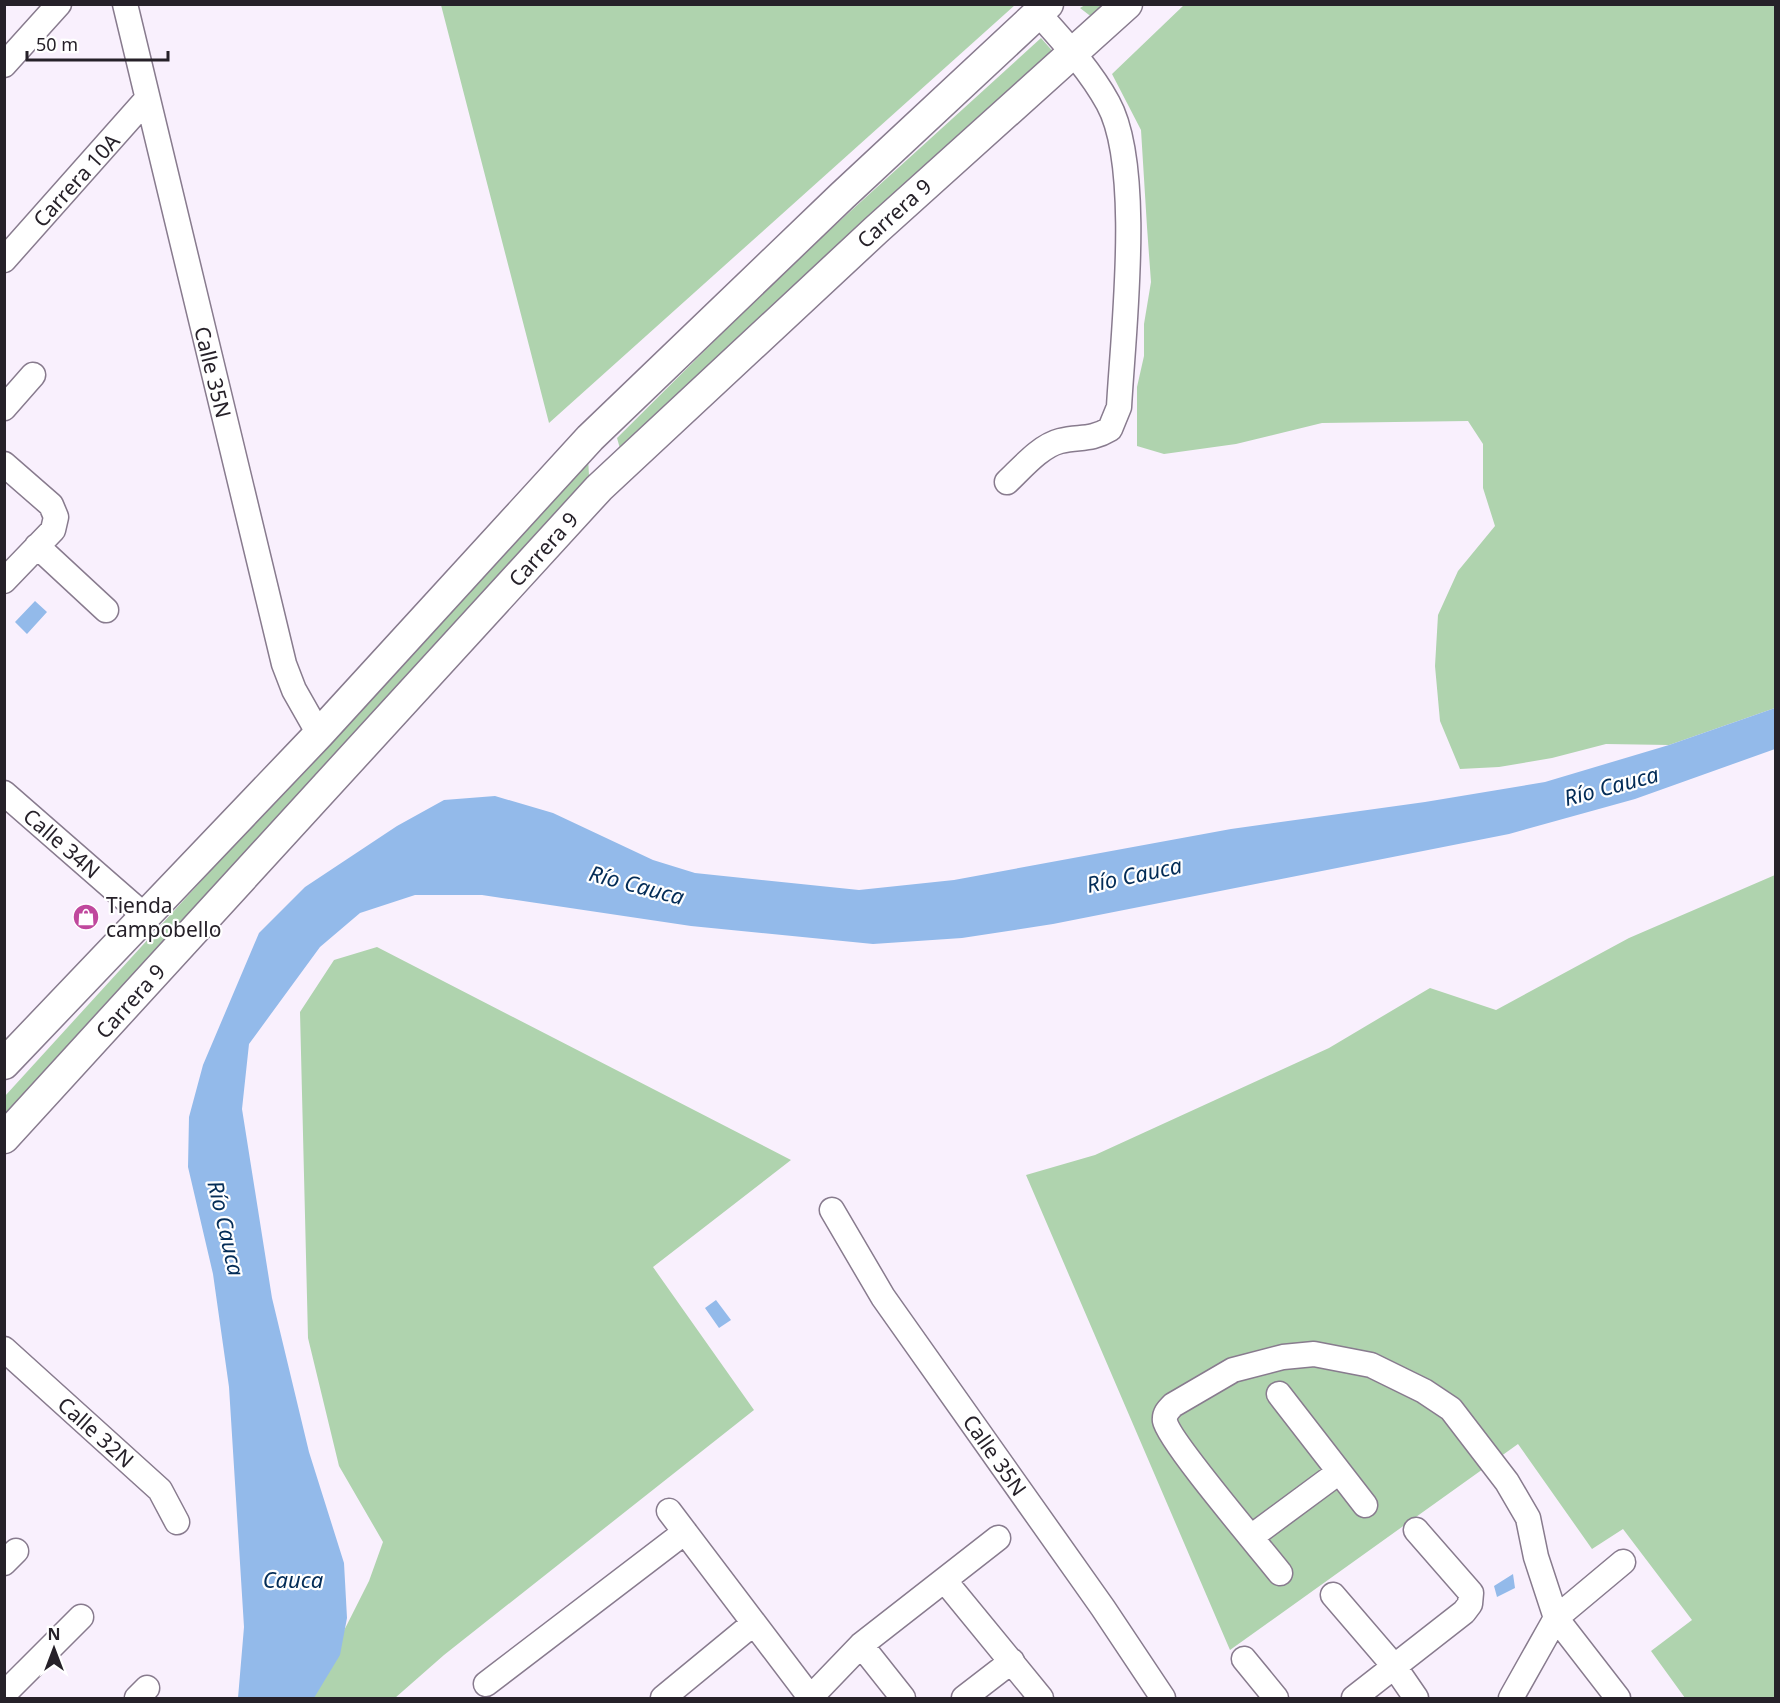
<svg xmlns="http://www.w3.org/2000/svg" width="1780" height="1703" font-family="'Noto Sans',sans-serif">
<rect width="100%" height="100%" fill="#f9f0fd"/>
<path fill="#afd3ae" d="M441 5V4L1015 5 549 423Z
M1085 5H1109L1093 18 1080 8Z
M1184 5H1775V708L1669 745 1606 744 1552 758 1499 767 1460 769 1440 721 1435 666 1438 615 1458 571 1495 526 1483 488V444L1468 421 1322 423 1236 444 1164 454 1137 446V387L1144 356V324L1151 282 1147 227 1141 130 1112 74Z
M1041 38 1056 55 621 452 617 438 788 268Z
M588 457 589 476 262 833 156 957 5 1119V1096Z
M1775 875V1698H1685L1651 1651 1692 1620 1623 1529 1592 1549 1518 1444 1230 1650 1026 1175 1095 1155 1329 1048 1430 988 1496 1010 1629 938Z
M377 947 791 1160 653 1267 754 1410 444 1655 395 1698H310L369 1581 383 1542 339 1466 308 1338 300 1012 334 960Z"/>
<path fill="#93baea" d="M35 601 47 612 27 634 15 622Z
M1775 708V749L1635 799 1509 834 1053 924 962 938 873 944 691 926 482 895H415L360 913 320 947 249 1044 242 1109 272 1298 309 1452 344 1563 347 1618 340 1655 314 1698H238L244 1627 229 1387 213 1274 188 1167 189 1117 203 1065 259 933 305 887 397 826 444 800 495 796 553 813 653 860 695 873 859 890 954 880 1231 829 1425 802 1545 782 1669 745Z
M716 1300 731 1320 719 1328 705 1308Z
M1513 1574 1515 1588 1497 1597 1494 1586Z"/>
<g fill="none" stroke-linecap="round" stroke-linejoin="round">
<defs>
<path id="minor" d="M125 4 284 664 294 690 319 734
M4 65 59 4
M4 260 147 99
M4 408 33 375
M4 464 51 505 56 517 53 530 4 581
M1007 482C1021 469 1040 446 1060 441 1080 436 1090 441 1110 429L1119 407C1123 333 1143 166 1108 103 1090 70 1063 41 1038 13
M37 546 106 610
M4 793 146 917
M832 1210 883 1297 1103 1608 1163 1698
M4 1349 160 1490 177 1522
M1279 1394 1365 1505
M669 1511 810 1697
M1251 1537 1339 1472
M4 1563 16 1551
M1280 1573C1262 1550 1168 1440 1165 1421 1164 1414 1168 1410 1173 1405L1233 1370 1283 1357 1314 1354 1371 1365 1424 1391 1451 1409 1507 1482 1528 1518 1536 1557 1556 1618 1511 1698
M945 1581 1041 1698
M1333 1595 1394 1666 1416 1698
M861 1645 903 1698
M1244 1659 1276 1698
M486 1684 685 1532
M4 1694 81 1617
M137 1698 147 1688
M663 1698 754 1623
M810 1698 861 1645 998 1538
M964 1698 1012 1661
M1354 1698 1464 1612 1470 1604 1471 1593 1416 1530
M1618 1698 1556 1618 1623 1562"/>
<path id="major" d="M4 1064 319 734 590 438 842 196 1048 4
M4 1138 599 488 876 230 1127 4"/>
</defs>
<use href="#minor" stroke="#887b8e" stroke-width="27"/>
<use href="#major" stroke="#887b8e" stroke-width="33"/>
<use href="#minor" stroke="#fff" stroke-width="24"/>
<use href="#major" stroke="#fff" stroke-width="30"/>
</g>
<defs>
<symbol id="shop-disc" viewBox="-11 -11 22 22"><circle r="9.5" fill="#c0489d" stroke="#fff"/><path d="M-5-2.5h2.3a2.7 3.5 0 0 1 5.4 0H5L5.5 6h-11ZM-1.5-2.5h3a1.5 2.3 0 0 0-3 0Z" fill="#fff"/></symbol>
</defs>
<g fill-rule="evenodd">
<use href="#shop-disc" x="71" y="902" width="30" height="30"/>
</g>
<g text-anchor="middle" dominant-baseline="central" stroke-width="4.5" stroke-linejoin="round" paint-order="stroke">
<g font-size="21" fill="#262129" stroke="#fff">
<text transform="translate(76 180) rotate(-48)">Carrera 10A</text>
<text transform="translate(894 213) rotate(-42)">Carrera 9</text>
<text transform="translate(213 372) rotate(76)">Calle 35N</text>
<text transform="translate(543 549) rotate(-48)">Carrera 9</text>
<text transform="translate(62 843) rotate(41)">Calle 34N</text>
<text transform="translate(130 1001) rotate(-48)">Carrera 9</text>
<text transform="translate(96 1432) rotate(42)">Calle 32N</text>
<text transform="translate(995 1455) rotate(55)">Calle 35N</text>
</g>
<g font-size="21" fill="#262129" stroke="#fff" text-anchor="start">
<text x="106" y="905">Tienda<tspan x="106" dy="24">campobello</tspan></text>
</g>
<g font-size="22" font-style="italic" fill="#032c57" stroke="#fff">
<text transform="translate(1611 785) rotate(-15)">Río Cauca</text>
<text transform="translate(1134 874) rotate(-12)">Río Cauca</text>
<text transform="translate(637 884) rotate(15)">Río Cauca</text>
<text transform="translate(227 1228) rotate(77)">Río Cauca</text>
<text x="293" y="1579">Cauca</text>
</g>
</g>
<rect width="1780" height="1703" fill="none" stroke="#262129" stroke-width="12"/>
<g transform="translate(54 1649)" stroke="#ffffff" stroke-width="4.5" paint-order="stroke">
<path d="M0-4.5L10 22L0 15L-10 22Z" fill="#262129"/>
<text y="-9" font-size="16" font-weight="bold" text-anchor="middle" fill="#262129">N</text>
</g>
<path d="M27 51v9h141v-9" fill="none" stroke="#262129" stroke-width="3"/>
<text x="36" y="51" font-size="18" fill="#262129" stroke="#ffffff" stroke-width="4.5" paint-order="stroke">50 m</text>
</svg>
